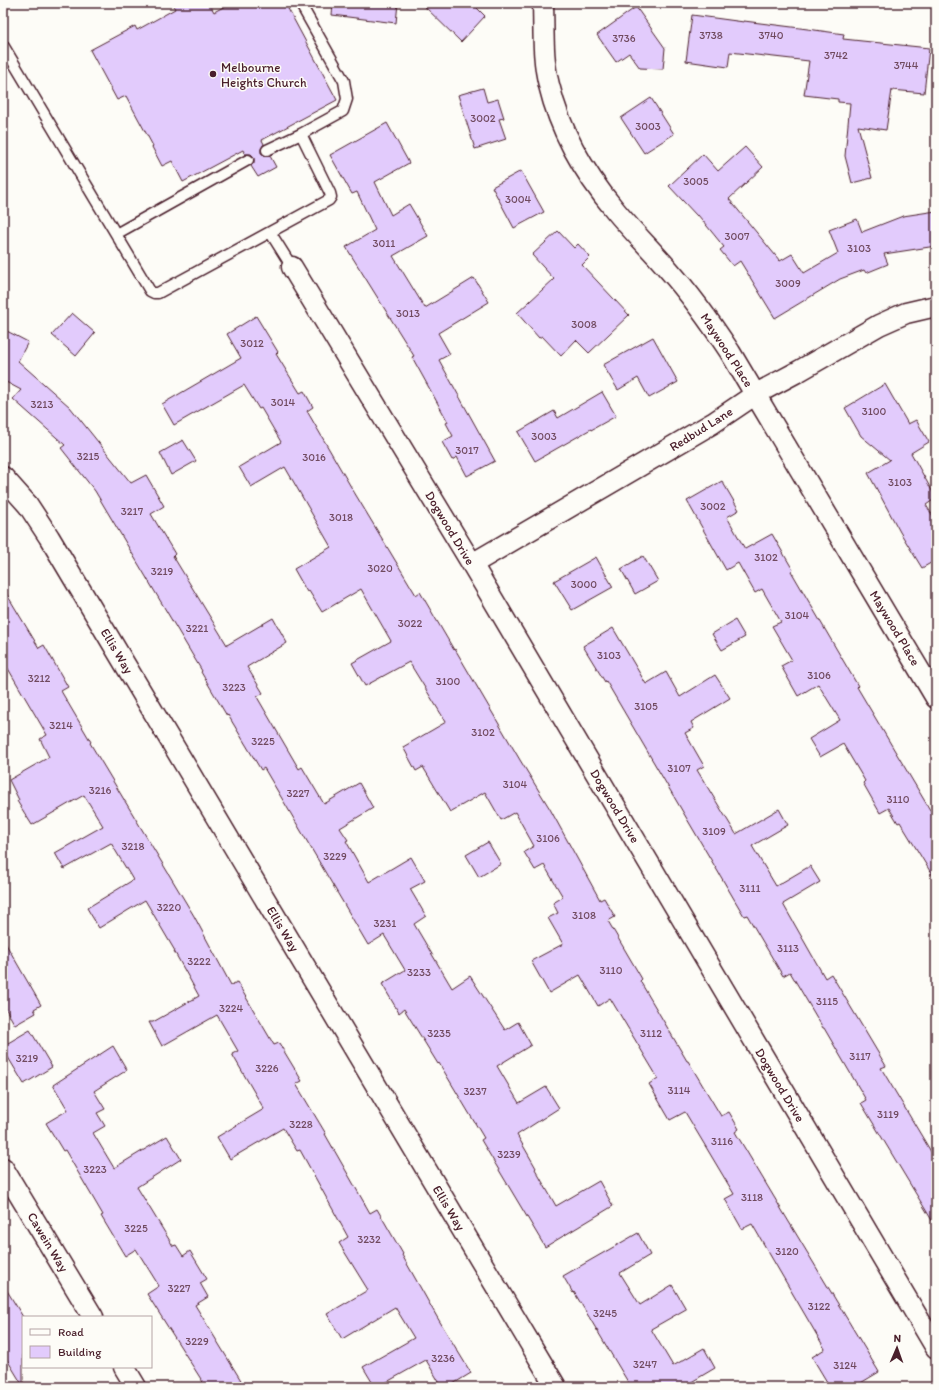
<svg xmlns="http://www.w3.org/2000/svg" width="939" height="1390" font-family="Itim,sans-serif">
<rect width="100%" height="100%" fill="#fdfcf7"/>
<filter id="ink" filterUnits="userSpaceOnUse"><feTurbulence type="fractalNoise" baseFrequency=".025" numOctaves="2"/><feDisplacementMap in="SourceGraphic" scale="8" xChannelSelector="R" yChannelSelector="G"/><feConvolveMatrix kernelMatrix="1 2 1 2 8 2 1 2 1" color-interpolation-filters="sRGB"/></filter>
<g filter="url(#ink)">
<path fill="#e2cbfc" stroke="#4a1f2b" d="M172 3H209L214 12 231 3H285L337 100 262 140 264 144 261 149V153L266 156H270L276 167 258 177 251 166 254 163V157L251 154H245L243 150 183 182 172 161 162 166 152 147 153 146 126 96 117 100 90 50 135 26 137 30 175 9Z
M333 3H398L396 23 332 15Z
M421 3H472L485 16 461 42Z
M636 7 665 48 663 69 640 68 629 53 616 62 597 35Z
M692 15 744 22V21L800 28 844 34 843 39 929 48 924 93 892 90 886 130 858 126 872 178 852 183 845 156 850 103 838 102V99L804 95 809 61 730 52 728 67 686 61Z
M483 88 487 102 498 99 504 118 499 119 506 139 475 149 458 95Z
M651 98 674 134 644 153 621 118Z
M387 123 409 163 375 182 391 215 409 204 428 236 393 256 425 308 474 278 489 302 438 333 450 354 439 360 495 461 467 476 457 457 452 460 442 442 453 436 446 423 448 422 412 357 414 356 346 247 375 230 357 192 352 194 330 155Z
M745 147 763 167 729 199 780 261 792 254 804 273 838 253 829 230 857 219 862 232 903 216 936 211V246L884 254 888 264 866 273 864 270 840 279 775 318 740 261 733 266 720 250 724 247 698 215 697 216 669 186 703 154 718 171Z
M521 171 544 212 514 228 492 187Z
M558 231 574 248 578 244 590 257 582 265 629 315 589 353 576 340 561 356 542 336 539 338 517 313 554 279 532 255Z
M72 313 95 333 76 356 52 335Z
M256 316 278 352 276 354 300 393 304 391 313 407 307 411 351 487 416 595 420 592 454 650 455 649 520 760 550 809 600 900 604 898 615 917 608 921 642 979 640 981 687 1061H688L721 1116 729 1112 739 1129 735 1132 879 1372 854 1387H830L812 1357 825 1349 752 1224 742 1229 725 1199 734 1194 685 1112 670 1120 649 1084 658 1078 610 998 598 1006 580 975 549 993 531 961 563 944 548 918 558 913 553 903 563 897 544 865 535 870 524 852 534 846 515 812 501 820 485 792 450 812 423 767 416 771 403 747 446 722 409 662 365 686 352 663 391 641 361 589 322 612 309 591 307 592 294 569 331 547 285 467 251 487 239 467 281 442 261 408 259 409 244 385 174 425 162 404 241 358 227 334Z
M3 329 28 342 18 361 70 407 131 483 146 475 164 506 151 514 175 554 173 556 227 645 273 618 287 643 247 667 263 693 257 697 299 769 302 767 324 804 359 783 373 808 340 828 348 840 346 841 369 882 411 857 425 881 410 889 426 916 414 924 452 988 470 976 505 1030 518 1022 531 1045 497 1066 519 1103 546 1087 559 1108 517 1135 536 1168 535 1169 556 1206 599 1181 613 1206 545 1247 481 1140 484 1138 439 1063 438 1064 404 1009 399 1013 382 984 405 970 384 935 368 945 264 768 261 770 228 715 227 716 201 672 202 671 95 491 61 448 65 445 13 399 21 390 6 382 3 389Z
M653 337 678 382 649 398 638 378 618 390 603 365Z
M885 384 908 424 916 420 929 442 911 453 936 498 926 505 936 521V560L922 568 900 532 868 473 890 460 861 436 845 408Z
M602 392 616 416 591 430V429L535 461 518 432 554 411 558 418Z
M183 440 196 461 171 475 160 453Z
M722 481 739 510 727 517 745 549 772 534 793 570 791 571 858 686 857 687 936 820V881L900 822 898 823 889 808 880 813 863 783 865 781 843 744 820 757 809 739 840 720 818 684 798 696 781 666 792 660 772 626 781 622 762 589 755 593 738 563 726 570 687 501Z
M643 556 658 581 635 594 621 569Z
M596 557 613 587 572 610 554 581Z
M3 588 39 648 44 645 68 687 61 691 91 742 90 743 194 916 231 985 237 982 274 1045 279 1043 302 1081 296 1084 326 1134H325L370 1213 377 1209 403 1254 402 1255 437 1317 471 1373 448 1387H442L426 1360 378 1387H375L363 1367 414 1338 395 1307 342 1339 327 1314 368 1290 339 1243 348 1237 300 1150 297 1151 283 1128 230 1159 217 1137 264 1109 232 1054 238 1051 217 1015 162 1046 149 1022H153L199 996 174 951H175L145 900 99 928 87 908 133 880 111 843 64 869 55 853 103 826 84 795 32 825 17 801 19 800 9 780 49 757 40 739 47 735 3 660Z
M735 620 745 637 722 650 712 634Z
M613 628 646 684 666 672 680 697 715 675 730 698 691 722 694 728 685 733 704 766 697 770 736 834 779 809 788 825 752 846 776 886 810 866 820 882 783 904 825 978 831 974 886 1066 881 1068 936 1160V1227L861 1103 866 1100 824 1028H823L790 972 783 976 747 915 744 916 606 681 605 682 583 646Z
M488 842 501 864 479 877 466 855Z
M3 939 41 1005 34 1009 36 1013 15 1025 3 1004Z
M30 1030 52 1067 24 1084 3 1049V1046Z
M113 1046 127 1070 94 1091 105 1109 97 1113 105 1126 93 1133 114 1168 167 1136 181 1159 137 1187 173 1246 176 1245 183 1256 190 1251 207 1279 200 1283 208 1297 195 1305 245 1387H206L147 1294 159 1286 136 1249 125 1256 101 1216 103 1215 65 1150 63 1151 46 1123 68 1110 53 1085Z
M638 1233 650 1255 620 1273 640 1305 672 1285 686 1309 651 1329 673 1366 704 1348 715 1368 683 1387H631L574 1292 573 1293 563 1276Z
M3 1284 23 1317V1386L3 1353Z"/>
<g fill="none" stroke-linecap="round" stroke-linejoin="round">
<defs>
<path id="service" d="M3 45 150 291 154 293H158L329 200 331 197 330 193 301 134
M267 150 301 134 343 111 347 99 344 81 300 3
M270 232 292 267
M116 234 248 160"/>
<path id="minor" d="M543 3C544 30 542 58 549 85 560 131 585 174 615 210 632 231 651 249 668 269 691 295 711 323 730 352L936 698
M292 267 472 564 936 1348
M3 477 28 505 49 537 556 1387
M472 564 713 423 756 394 799 371 879 325 906 313 936 306
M3 1168 93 1317
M124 1367 136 1387"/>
</defs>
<use href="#service" stroke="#4a1f2b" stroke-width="13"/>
<use href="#minor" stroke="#4a1f2b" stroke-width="23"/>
<use href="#service" stroke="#fdfcf7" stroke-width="10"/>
<use href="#minor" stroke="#fdfcf7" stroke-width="20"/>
</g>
</g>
<circle fill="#4a1f2b" stroke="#fdfcf7" stroke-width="1.5" cx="213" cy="74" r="4"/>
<g text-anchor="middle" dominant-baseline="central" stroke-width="3" stroke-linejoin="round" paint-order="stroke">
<g font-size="11" fill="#704a5f">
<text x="711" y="35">3738</text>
<text x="771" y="35">3740</text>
<text x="624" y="38">3736</text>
<text x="836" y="55">3742</text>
<text x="906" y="65">3744</text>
<text x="483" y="118">3002</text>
<text x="648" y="126">3003</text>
<text x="696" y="181">3005</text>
<text x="518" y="199">3004</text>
<text x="737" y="236">3007</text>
<text x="384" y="243">3011</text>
<text x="859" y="248">3103</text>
<text x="788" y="283">3009</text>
<text x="408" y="313">3013</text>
<text x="584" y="324">3008</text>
<text x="252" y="343">3012</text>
<text x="283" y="402">3014</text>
<text x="42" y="404">3213</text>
<text x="874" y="411">3100</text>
<text x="544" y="436">3003</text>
<text x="467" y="450">3017</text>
<text x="88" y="456">3215</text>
<text x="314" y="457">3016</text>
<text x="900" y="482">3103</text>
<text x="713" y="506">3002</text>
<text x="132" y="511">3217</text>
<text x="341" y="517">3018</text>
<text x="766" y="557">3102</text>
<text x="380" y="568">3020</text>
<text x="162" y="571">3219</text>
<text x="584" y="584">3000</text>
<text x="797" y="615">3104</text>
<text x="410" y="623">3022</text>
<text x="197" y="628">3221</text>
<text x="609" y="655">3103</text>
<text x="819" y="675">3106</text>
<text x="39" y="678">3212</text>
<text x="448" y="681">3100</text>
<text x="234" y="687">3223</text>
<text x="646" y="706">3105</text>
<text x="61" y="725">3214</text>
<text x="483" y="732">3102</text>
<text x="263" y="741">3225</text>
<text x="679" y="768">3107</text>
<text x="515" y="784">3104</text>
<text x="100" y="790">3216</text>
<text x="298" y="793">3227</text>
<text x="898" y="799">3110</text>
<text x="714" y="831">3109</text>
<text x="548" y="838">3106</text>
<text x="133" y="846">3218</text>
<text x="335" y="856">3229</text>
<text x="750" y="888">3111</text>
<text x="169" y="907">3220</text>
<text x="584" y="915">3108</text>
<text x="385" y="923">3231</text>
<text x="788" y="948">3113</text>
<text x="199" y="961">3222</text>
<text x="611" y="970">3110</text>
<text x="419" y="972">3233</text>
<text x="827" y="1001">3115</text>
<text x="231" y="1008">3224</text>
<text x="439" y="1033">3235</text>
<text x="651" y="1033">3112</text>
<text x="860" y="1056">3117</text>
<text x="27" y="1058">3219</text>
<text x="267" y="1068">3226</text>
<text x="679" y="1090">3114</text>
<text x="475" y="1091">3237</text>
<text x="888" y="1114">3119</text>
<text x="301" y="1124">3228</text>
<text x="722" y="1141">3116</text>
<text x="509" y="1154">3239</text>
<text x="95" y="1169">3223</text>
<text x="752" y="1197">3118</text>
<text x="136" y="1228">3225</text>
<text x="369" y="1239">3232</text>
<text x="787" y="1251">3120</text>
<text x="179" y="1288">3227</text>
<text x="819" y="1306">3122</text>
<text x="605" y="1313">3245</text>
<text x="197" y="1341">3229</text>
<text x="443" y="1358">3236</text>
<text x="645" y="1364">3247</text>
<text x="845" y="1365">3124</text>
</g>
<g font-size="13" fill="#4a1f2b" stroke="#fdfcf7" text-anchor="start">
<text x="221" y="67">Melbourne<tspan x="221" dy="15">Heights Church</tspan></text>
</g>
<g font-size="13" fill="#4a1f2b" stroke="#fdfcf7">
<text transform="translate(727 350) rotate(57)">Maywood Place</text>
<text transform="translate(701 429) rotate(-32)">Redbud Lane</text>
<text transform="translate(450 528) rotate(59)">Dogwood Drive</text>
<text transform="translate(895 628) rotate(59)">Maywood Place</text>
<text transform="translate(117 651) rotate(59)">Ellis Way</text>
<text transform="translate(615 806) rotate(59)">Dogwood Drive</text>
<text transform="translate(283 929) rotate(59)">Ellis Way</text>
<text transform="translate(780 1085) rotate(59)">Dogwood Drive</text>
<text transform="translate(449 1208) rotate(59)">Ellis Way</text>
<text transform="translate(48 1242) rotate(59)">Cawein Way</text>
</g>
</g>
<rect width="939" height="1390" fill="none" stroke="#fdfcf7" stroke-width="16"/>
<rect x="8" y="8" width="923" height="1374" fill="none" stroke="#4a1f2b" stroke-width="1.5" filter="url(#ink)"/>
<rect x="22" y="1316" width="130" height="52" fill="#fdfcf7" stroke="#b5a4a5"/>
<rect x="30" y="1329" width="20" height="6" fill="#fdfcf7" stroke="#b5a4a5"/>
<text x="58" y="1336" font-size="12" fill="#4a1f2b">Road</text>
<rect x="30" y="1346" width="20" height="12" fill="#e2cbfc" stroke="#b5a4a5"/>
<text x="58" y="1356" font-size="12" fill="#4a1f2b">Building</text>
<g transform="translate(897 1348) rotate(2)" stroke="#fdfcf7" stroke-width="3" paint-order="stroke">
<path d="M0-3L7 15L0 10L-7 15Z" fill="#4a1f2b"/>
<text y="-6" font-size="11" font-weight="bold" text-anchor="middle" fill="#4a1f2b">N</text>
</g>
</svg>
